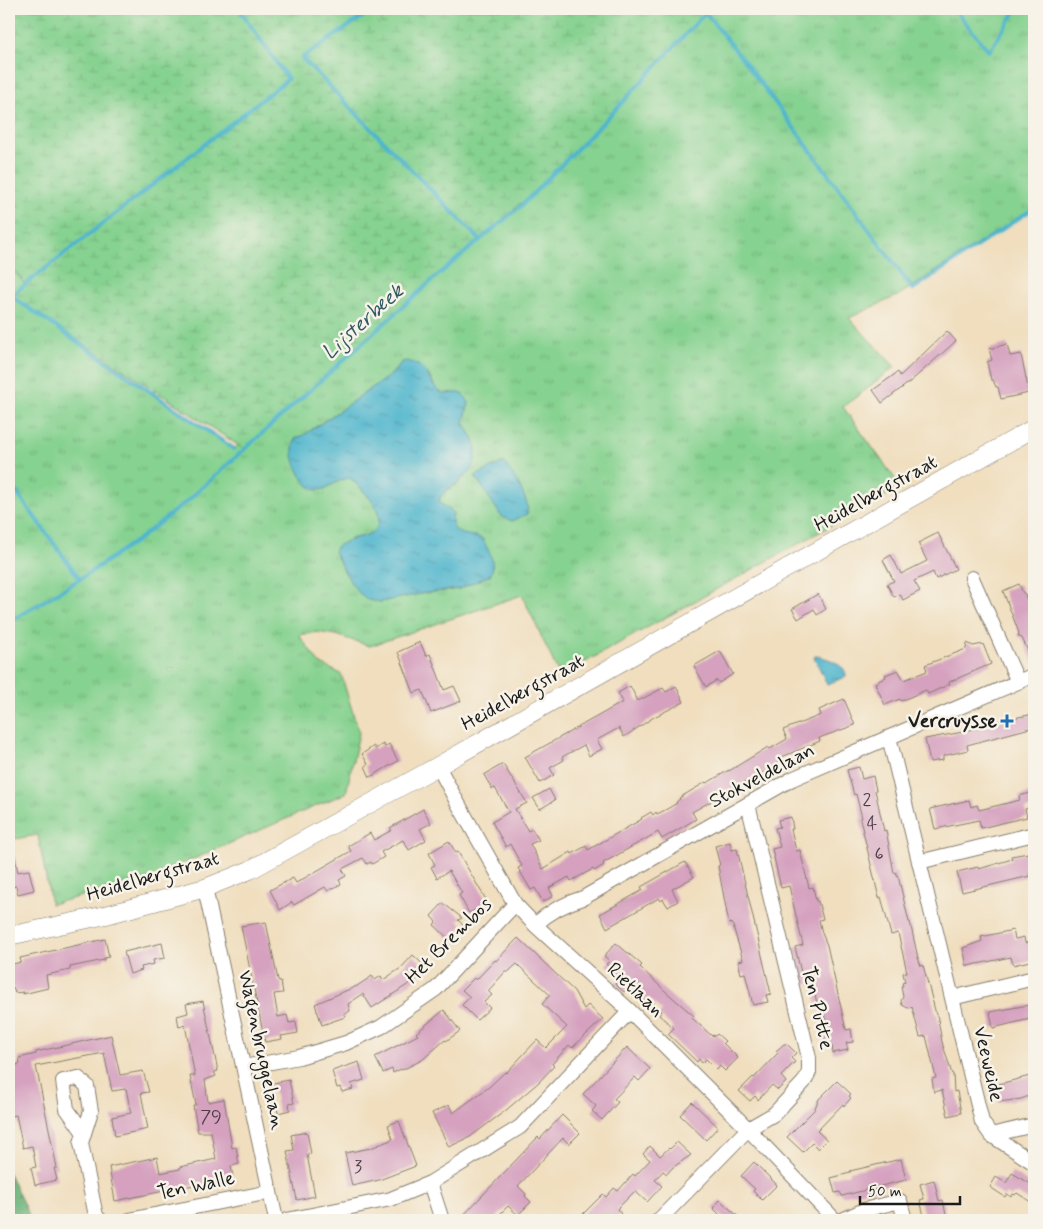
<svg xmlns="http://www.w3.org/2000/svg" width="1043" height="1229" font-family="Mynerve,sans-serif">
<defs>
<pattern id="grass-tufts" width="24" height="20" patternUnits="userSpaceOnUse" patternTransform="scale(1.25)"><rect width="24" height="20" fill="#86d290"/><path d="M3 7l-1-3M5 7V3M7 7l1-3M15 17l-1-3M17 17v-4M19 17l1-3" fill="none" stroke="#73b47c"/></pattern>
<pattern id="forest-firs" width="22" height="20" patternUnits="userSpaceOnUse" patternTransform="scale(1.25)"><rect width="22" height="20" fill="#6cb47a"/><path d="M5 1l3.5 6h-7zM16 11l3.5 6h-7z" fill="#589263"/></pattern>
<pattern id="wetland-marsh" width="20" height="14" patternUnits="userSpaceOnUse" patternTransform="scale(1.25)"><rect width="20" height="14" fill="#86d290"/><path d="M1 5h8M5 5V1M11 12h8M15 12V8" fill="none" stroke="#73b47c"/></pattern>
<pattern id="water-ripples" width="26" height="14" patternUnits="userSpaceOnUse" patternTransform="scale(1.25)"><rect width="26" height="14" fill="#4eb5cd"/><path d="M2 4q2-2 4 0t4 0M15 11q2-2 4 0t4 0" fill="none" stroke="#4092a6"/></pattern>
</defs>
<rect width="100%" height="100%" fill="#f7f3e8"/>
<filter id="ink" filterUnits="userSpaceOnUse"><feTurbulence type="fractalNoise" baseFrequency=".02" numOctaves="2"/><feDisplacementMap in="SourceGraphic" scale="10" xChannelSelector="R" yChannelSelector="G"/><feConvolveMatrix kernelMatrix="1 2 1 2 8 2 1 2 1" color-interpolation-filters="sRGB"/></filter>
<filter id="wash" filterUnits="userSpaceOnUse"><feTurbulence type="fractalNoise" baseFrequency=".0096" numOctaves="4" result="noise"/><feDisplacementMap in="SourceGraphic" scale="20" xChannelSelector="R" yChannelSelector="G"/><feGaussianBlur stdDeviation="1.12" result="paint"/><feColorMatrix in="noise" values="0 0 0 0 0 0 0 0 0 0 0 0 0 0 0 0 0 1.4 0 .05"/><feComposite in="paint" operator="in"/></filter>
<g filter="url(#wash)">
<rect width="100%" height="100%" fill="#f0debe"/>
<path fill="url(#grass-tufts)" stroke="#517756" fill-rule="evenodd" d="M709 9H1034V207L899 295 849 318 895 367 843 407 901 487 560 676 522 595 370 646 336 635 317 632 299 635 319 663 341 674 359 733 346 793 145 880 51 904 38 835 9 840V264L25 284 11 296 234 449 442 272 548 179 636 88ZM402 362 428 374 437 390 443 394 452 392 469 403 464 422 474 440 458 484 442 493 439 501 441 504 453 512C450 532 458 535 476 536L490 575 459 589 425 593 380 602 359 593 342 568 337 556C341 552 344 544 349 540 354 537 362 537 368 535 396 520 364 491 350 478L342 479 324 489 311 488 300 474 295 439 304 435 392 374ZM504 462 527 514 512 521Z"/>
<path fill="url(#forest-firs)" stroke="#44684b" d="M9 1173 31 1220H9Z"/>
<path fill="url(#wetland-marsh)" stroke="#517756" d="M9 9H710L636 88 548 179 244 449 11 296 25 284 9 264Z"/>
<path fill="url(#water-ripples)" stroke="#356874" d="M407 361C430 366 426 380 439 391 450 400 459 383 469 403L464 422C468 431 476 440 476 450 477 483 442 485 439 501L441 504 453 512C448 539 467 532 483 539 488 551 497 563 490 575L459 589 425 593 380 602 368 600 359 593 351 583 334 552 336 547C340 544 345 542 350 540 356 537 363 537 369 534 395 519 364 490 350 478 336 479 327 491 317 490 306 489 294 465 293 455 292 450 294 444 295 439L304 435 392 374 402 362Z
M504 462C512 474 531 500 527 514L512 521 501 516 475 476Z
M815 656C826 657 847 664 846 677L827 684 814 657Z"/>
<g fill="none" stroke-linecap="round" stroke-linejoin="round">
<path stroke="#4eb5cd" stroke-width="4" d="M374 9 302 58 480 240
M954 9 989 51 1017 9
M9 13 14 9
M706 13 748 66 913 289 1034 208
M11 296 234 449
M9 297 288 79 239 9
M9 482 80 579
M9 609 15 618
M9 622 80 579 139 539 186 502 438 275 522 205 616 109 709 9"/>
</g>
<g id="blocks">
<path fill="#d5a1bf" d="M947 331 956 341 911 381 882 403 873 390 898 372 900 376Z
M1007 344 1010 356 1021 354 1029 393 1001 399 998 387H996L993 380H991L987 362 992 360 989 349Z
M938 533 956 569 936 579 933 572 914 581 920 591 903 600 900 594 894 597 887 584 894 581 883 560 891 555 901 574 927 561 918 543Z
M1019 584 1023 593 1025 594 1027 601 1034 619V664L1022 638 1018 636 1019 633 1003 591Z
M818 594 826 609 817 615 814 609 798 619 792 609Z
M420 642 426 656 430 654 444 690 454 686 461 701 431 713 422 690 414 693 398 652Z
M967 643 973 646 983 644 991 664 949 682 950 684 928 694 926 690 901 701 900 699 885 705 875 683 886 677 885 675 898 670 904 680 927 671 925 665 966 649Z
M720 651 733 674 719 683 717 680 706 687 694 666Z
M630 686 638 701 663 688 666 692 676 686 684 702 654 717 624 737 619 728 597 740 602 749 589 756 584 745 562 757 564 760 550 768 554 775 540 783 525 757 623 702 618 693Z
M844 699 855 725 819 738 820 741 777 759 779 763 757 776 759 778 749 783 747 781 692 812 696 819 667 836 662 839 658 832 603 863 604 865 594 871 593 869 571 881 569 877 549 888 553 896 543 902 535 888 531 890 518 868 522 866 510 844 506 847 492 822 509 812 495 788 492 789 484 775 503 764 527 803 515 809 528 831 532 829 539 840 530 844 543 869 571 852 572 854 586 846 588 850 642 819 641 818 651 812 653 815 656 812 657 814 667 809 677 803 676 802 680 799 679 798 706 782 707 783 729 770V771L768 747 770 749 787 739 783 730 821 715 819 710Z
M1034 714V727L967 745 968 750 943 756V760L930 762 925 739 963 732 998 722V721Z
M383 744 385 747 389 744 398 761 370 777 365 766 368 764 362 754 374 746 375 749Z
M859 767 862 779 873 776 876 790H875L884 831 886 830 894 873 896 872 899 880 909 922H910L918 958 921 966 923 965 936 1014H937L942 1042 952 1074H953L954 1092 957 1091 961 1113 948 1116 942 1090 934 1092 932 1079 936 1078 926 1036 920 1037 912 1007 908 1008 902 1005 901 1001 903 997 901 986H903L902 983 905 982 903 973 907 972 898 933 891 935 881 897 879 898 860 819 862 818 856 794 854 795 847 770Z
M549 789 555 800 540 809 533 798Z
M1034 792V807L1025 809 1027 817 981 828 979 820 935 829 930 809 969 800 971 807 977 805 979 810 1020 800 1019 796Z
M423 809 431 823 420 829 426 840 409 850 403 840 381 852 384 857 372 864 371 862 367 864 363 858 342 869 346 876 339 880 341 884 328 891 325 887 294 905 292 902 280 910 270 890 293 878 296 883 351 851 348 846 370 833 374 840 392 830 390 828Z
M791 817 793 829H791L796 851 800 850 809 888 813 887 816 901H818L823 919 819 920 822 933 827 945 846 1030 851 1029 853 1042 846 1043 848 1050 833 1053 832 1046 827 1048 821 1023 826 1022 821 1002 817 1003 812 983 804 985 795 947 803 945 789 886 781 888 772 849 780 847 775 828 780 827 778 820Z
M449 841 456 853 458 852 488 903 469 913 459 895 462 893 449 871 437 878 431 867 435 865 429 853Z
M730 842 732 850 737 849 771 994 766 995 768 1002 753 1005 745 973 741 974 738 961 743 960 732 923 729 924 718 866 720 865 715 846Z
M13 849 18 872 29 870 34 890 18 894 16 886 9 888V850Z
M1034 852V873L1029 874 1030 876 962 892 957 872 978 867 979 869 1012 859 1011 856Z
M685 862 694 877 672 889 678 901 668 907 663 899 661 901 659 898 607 928 600 914 643 890 641 887Z
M443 903 462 918 458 920 463 925 449 939 434 925 436 922 431 916Z
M266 922 278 980 281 982 283 993 274 994 278 1017 287 1015 289 1023 296 1022 298 1033 281 1036 282 1039 265 1042 241 926Z
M1013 930 1015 939 1024 937 1025 943 1034 941V960L1013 965 1011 957 967 966 963 948 982 941 981 937Z
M518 938 574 991 584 1009 588 1005 603 1019 572 1048 569 1045 552 1064 554 1066 539 1082 505 1111 470 1137 449 1147 432 1113 449 1105 453 1113 489 1087 505 1072 506 1073 537 1040 546 1048 567 1027 542 1004 550 995 517 964 507 973 506 971 488 991 492 995 484 1002 490 1008 477 1020 462 1005 470 997 462 990 474 978 476 980 495 960 496 961Z
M105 939 109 957 104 958V960L70 967V970L46 975 48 988 23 994V992L15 993 13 987 9 988V965L21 962 20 958Z
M162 943 165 958 153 960 154 964 141 967 142 970 130 974 124 952Z
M616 943 642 965 640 967 664 990 694 1016 692 1018 712 1036 713 1035 715 1036 717 1034 725 1041 723 1043 738 1058 725 1071 720 1066 717 1070 706 1059 702 1063 699 1059 697 1062 668 1034 674 1028 659 1015 662 1011 648 997 644 1001 630 987 624 992 615 984 621 978 606 964 610 961 604 956Z
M413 955 427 968 417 976 418 978 372 1008 363 994 348 1004 350 1011 344 1014 345 1017 322 1025 315 1004 357 986 372 976 375 980 381 976 383 980 401 968Z
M203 1001 218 1071 214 1072 216 1076 205 1080 208 1102 224 1099 232 1148 236 1147 239 1164 231 1166 233 1177 115 1201 109 1167 157 1157 160 1173 180 1169V1167L216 1159 211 1132H198L193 1106 196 1105 190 1076H195L185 1025 179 1027 177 1016 188 1013 186 1004Z
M1034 1004V1018L993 1028 990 1012Z
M444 1010 460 1031 446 1041 445 1040 422 1060 402 1070 401 1069 393 1073 392 1069 383 1073 375 1057 418 1035 416 1033Z
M111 1035 120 1075 143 1071 149 1092 141 1093 148 1129 115 1136 112 1117 131 1113 126 1089 112 1091 104 1053 36 1066 57 1168H54L57 1180 35 1185 31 1168 36 1167 32 1146 23 1148 16 1115 11 1116 9 1104V1095L11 1094 9 1081V1068H12V1066L20 1064 19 1058 36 1054V1052Z
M784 1044H787L796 1053 791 1058 795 1062 781 1076 786 1082 778 1090 772 1085 758 1100 755 1096 750 1101 739 1091 753 1077 754 1078 778 1053 776 1051Z
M627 1047 650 1069 639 1081 635 1077 614 1099 618 1102 602 1120 592 1111 596 1106 583 1094Z
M359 1062 364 1080 351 1084 353 1089 342 1092 340 1087 337 1088 332 1071Z
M1034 1075V1094L1021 1099 999 1102 995 1085Z
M289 1080 294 1103 289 1104 290 1110 278 1113 273 1083Z
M837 1081 851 1094 849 1096 851 1098 844 1106 843 1104 817 1131 827 1140 818 1149 812 1143 803 1152 787 1137 814 1110 819 1099Z
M692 1102 718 1127 706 1140 680 1115Z
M562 1115 580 1133 569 1144 563 1138 518 1186 526 1194 525 1196 531 1202 518 1215 508 1206 494 1220H459L538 1137 540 1139Z
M399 1121 416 1166 379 1180 352 1186 345 1153 371 1148 393 1139 388 1125Z
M307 1132 311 1154 307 1155 315 1196 297 1200 287 1151 294 1150 291 1135Z
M677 1142 691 1155 672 1168 667 1174 663 1171 655 1180 662 1186 647 1202 635 1191 617 1209 621 1214 615 1220H577L603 1194 606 1197 614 1188 618 1191 633 1174 635 1176 650 1160 643 1154 650 1146 660 1156 669 1148 670 1149Z
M901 1159 906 1180 877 1187V1189L866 1192V1190L842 1196 840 1192 835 1193 831 1178 850 1173V1171Z
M754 1162 777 1185 762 1200 753 1191 755 1189 741 1176Z
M1012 1173 1031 1184 1030 1186 1034 1189V1204L1017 1193 1015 1195 1013 1194 1011 1197 1007 1194 1005 1197 990 1187 996 1177 1006 1183Z
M934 1180 939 1201 943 1200 947 1220H925L920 1200 924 1199 920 1184Z
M720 1200 742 1220H725L713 1208Z"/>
</g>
</g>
<g filter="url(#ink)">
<use href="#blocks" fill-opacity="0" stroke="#867d6d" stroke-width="1"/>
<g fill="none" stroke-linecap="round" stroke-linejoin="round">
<defs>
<path id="minor" d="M972 578 1018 682
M889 737 982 1122 991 1135 1034 1163
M438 766 456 800 515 904 535 925 630 1011 748 1129 835 1220
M919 862 1034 834
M205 888 276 1220
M535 925C548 913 566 903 583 898L792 779 1034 675
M952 998 1034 978
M244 1067 299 1057 346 1043 381 1027 436 989 515 904
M84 1133 67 1109 63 1081 78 1078 87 1086 91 1111 81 1143 96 1216 100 1220
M991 1135 1034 1125
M430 1183 442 1220
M129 1220 270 1192
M287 1220 391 1199 430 1183 520 1127 630 1011
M659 1220 748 1129 774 1114 804 1082 809 1072V1058L748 804
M842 1220 864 1210 900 1201 905 1220"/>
<path id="major" d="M9 936 106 915 205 888 250 870 438 766 1034 428"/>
</defs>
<use href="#minor" stroke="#867d6d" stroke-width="16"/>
<use href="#major" stroke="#867d6d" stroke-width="19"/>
<use href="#minor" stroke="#fff" stroke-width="14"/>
<use href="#major" stroke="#fff" stroke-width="18"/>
</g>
</g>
<path fill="#1f6fb2" stroke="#f7f3e8" stroke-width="2" d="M1004.5 713.5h5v5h5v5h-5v5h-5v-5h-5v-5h5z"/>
<g text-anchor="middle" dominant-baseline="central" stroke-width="5" stroke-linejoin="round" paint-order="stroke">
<g font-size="18" fill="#4a3d45">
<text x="867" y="800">2</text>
<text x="872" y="824">4</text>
<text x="879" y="854">6</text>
<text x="211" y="1117">79</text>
<text x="358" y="1167">3</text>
</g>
<g font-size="20" fill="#1c1c1c" stroke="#f7f3e8">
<text transform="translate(876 494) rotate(-29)">Heidelbergstraat</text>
<text transform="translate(523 693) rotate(-29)">Heidelbergstraat</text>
<text transform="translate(762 776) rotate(-28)">Stokveldelaan</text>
<text transform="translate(153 877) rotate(-16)">Heidelbergstraat</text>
<text transform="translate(449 941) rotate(-45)">Het Brembos</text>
<text transform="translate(635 990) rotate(43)">Rietlaan</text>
<text transform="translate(817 1008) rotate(77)">Ten Putte</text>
<text transform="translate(261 1050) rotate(78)">Wagenbruggelaan</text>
<text transform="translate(988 1064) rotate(77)">Veeweide</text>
<text transform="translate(196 1186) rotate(-12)">Ten Walle</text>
</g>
<g font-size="20" font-weight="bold" fill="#1c1c1c" stroke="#f7f3e8" text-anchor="end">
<text x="997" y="721">Vercruysse</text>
</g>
<g font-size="21" font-style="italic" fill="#305963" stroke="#f7f3e8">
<text transform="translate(363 322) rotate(-42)">Lijsterbeek</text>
</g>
</g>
<rect width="1043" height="1229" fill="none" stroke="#f7f3e8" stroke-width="30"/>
<path d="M860 1196v8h100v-8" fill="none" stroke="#1c1c1c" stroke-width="2.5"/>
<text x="868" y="1196" font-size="15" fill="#1c1c1c" stroke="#f7f3e8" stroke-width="4" paint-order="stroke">50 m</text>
</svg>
